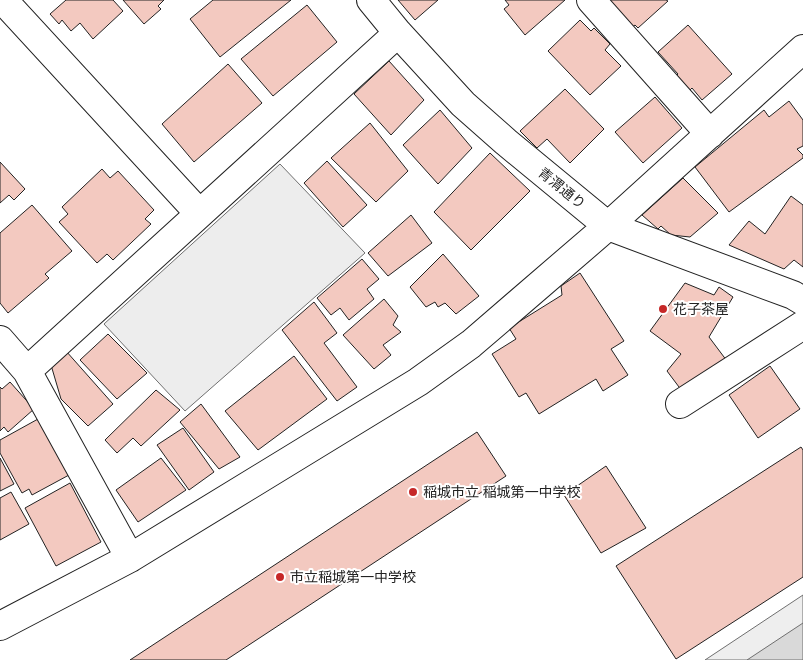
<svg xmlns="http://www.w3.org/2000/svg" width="803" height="660" font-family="Roboto,'Noto Sans JP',sans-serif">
<rect width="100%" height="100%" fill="#fff"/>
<path fill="#eee" stroke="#6f6f6f" d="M803 595V660H705Z"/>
<path fill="#ededed" stroke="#6f6f6f" d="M280 164 365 253 185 411 104 324Z"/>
<path fill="#d9d9d9" stroke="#6f6f6f" d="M803 623V660H747Z"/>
<path fill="#f3c9c0" stroke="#222" d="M66 0H113L123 11 93 39 80 23 71 31 62 20 59 24 50 14Z
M123 0H164L158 6 161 9 144 24Z
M213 0H291L220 57 190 19Z
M398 0H438L415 20Z
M505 0H565L525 35 504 9 509 5Z
M604 0H666L668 1 638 28 635 25 630 29Z
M307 5 337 42 273 96 241 59Z
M580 20 591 31 594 28 610 44 605 50 621 66 590 95 548 51Z
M688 25 732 74 702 100 692 88 688 92 675 77 678 74 658 52Z
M389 61 424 100 391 135 354 94Z
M228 64 262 103 194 162 162 124Z
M565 89 604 129 570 163 547 139 537 148 520 131Z
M655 97 682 128 643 163 615 132Z
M789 101 803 120V146L797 149 803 155V158L729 212 695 167 764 110 769 117Z
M440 110 472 148 438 184 403 145Z
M370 123 408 171 376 202 331 158Z
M490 153 530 191 471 250 434 212Z
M327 161 367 205 343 227 304 183Z
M0 162 25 189 14 200 9 195 0 203Z
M102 169 110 178 118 171 154 210 145 219 151 224 113 260 107 254 97 263 59 222 68 214 62 207Z
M683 178 718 213 690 237 671 235 661 226 658 229 642 215Z
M791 196 803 205V267L794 260 784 269 729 245 749 221 765 234Z
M32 205 72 251 45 274 49 278 8 313 0 303V233Z
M411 215 432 243 388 276 368 253Z
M443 254 479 296 456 314 445 303 438 307 435 302 426 307 410 287Z
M362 259 379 279 367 289 374 299 349 320 340 308 331 315 317 298Z
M580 273 624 341 611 349 628 375 603 391 596 379 539 414 526 393 519 397 492 354 516 339 509 328 562 295 561 286Z
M685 283 714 295 719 287 733 297 709 337 727 361 682 391 667 371 681 354 650 331Z
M384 299 398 316 393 325 401 332 383 345 391 355 374 369 343 335Z
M314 302 337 333 324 343 357 387 337 401 282 330Z
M108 334 147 373 117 399 80 360Z
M66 351 113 404 88 426 61 399 51 365Z
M294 356 327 399 258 450 225 411Z
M770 366 800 409 758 438 729 395Z
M10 382 34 409 8 432 4 427 0 431V387L2 389Z
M156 390 180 410 141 446 133 438 117 453 105 440Z
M201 404 240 457 219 469 180 422Z
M38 419 69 475 32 495 29 489 22 493 0 453V440Z
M183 428 214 472 189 490 157 445Z
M477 432 506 476 226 660H130Z
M801 447 803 450V577L676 659 616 566Z
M0 458 14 484 0 491Z
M161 458 186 490 138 522 116 490Z
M606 466 646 528 601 553 564 495Z
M70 483 101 542 56 566 25 508Z
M11 492 29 524 0 540V498Z"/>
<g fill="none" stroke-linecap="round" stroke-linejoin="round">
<defs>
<path id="minor" d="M3 0 199 213
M371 0 398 33 463 104 506 142 608 226 793 295 803 301
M591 0 710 134
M0 340 27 371 130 558
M27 371 398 33
M680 404 803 325
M0 626 130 558 418 382 471 344 608 226 803 49"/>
</defs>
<use href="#minor" stroke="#222" stroke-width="30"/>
<use href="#minor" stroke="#fff" stroke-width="28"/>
</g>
<g fill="#c62828" stroke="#fff" stroke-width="2">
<circle cx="663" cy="309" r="5"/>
<circle cx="413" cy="492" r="5"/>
<circle cx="280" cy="577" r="5"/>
</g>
<g text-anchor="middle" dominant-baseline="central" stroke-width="4" stroke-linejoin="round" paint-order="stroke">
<g font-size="14" fill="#222" stroke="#fff">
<text transform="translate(562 188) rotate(39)">青渭通り</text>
</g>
<g font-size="14" fill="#222" stroke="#fff" text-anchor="start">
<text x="673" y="309">花子茶屋</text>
<text x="423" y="492">稲城市立 稲城第一中学校</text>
<text x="290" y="577">市立稲城第一中学校</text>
</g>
</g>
</svg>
